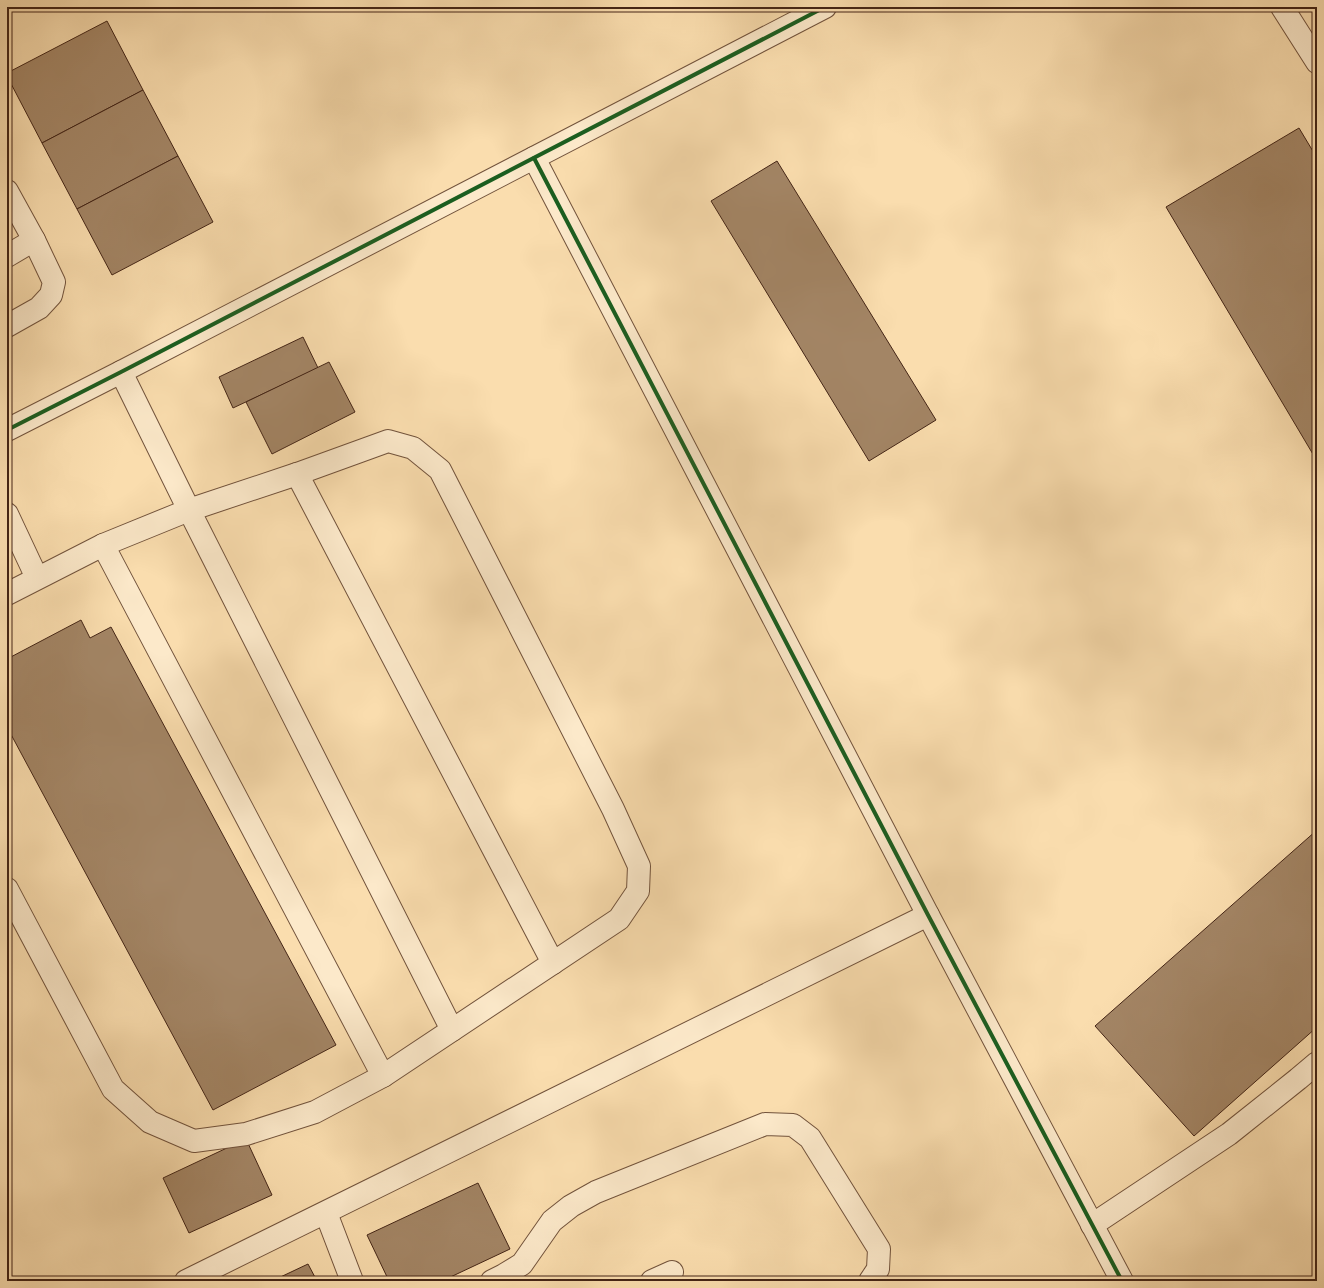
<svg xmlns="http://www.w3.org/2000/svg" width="1324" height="1288" font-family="'Sorts Mill Goudy',serif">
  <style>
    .building { fill: #a38565; stroke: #442516 }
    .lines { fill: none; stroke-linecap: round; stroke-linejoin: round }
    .minor-casing { stroke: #72533c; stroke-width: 24 }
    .minor { stroke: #fce9ca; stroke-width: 22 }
    .cycleway-casing { stroke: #fce9ca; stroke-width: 6 }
    .cycleway { stroke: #1b5e20; stroke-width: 4 }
  </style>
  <rect width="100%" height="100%" fill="#faddae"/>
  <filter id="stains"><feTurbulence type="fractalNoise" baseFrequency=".005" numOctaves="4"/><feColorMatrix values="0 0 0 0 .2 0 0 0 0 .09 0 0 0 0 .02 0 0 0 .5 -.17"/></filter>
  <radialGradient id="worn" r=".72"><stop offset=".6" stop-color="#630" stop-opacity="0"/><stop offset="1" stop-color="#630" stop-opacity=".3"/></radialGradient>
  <!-- building -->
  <g class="building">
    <path d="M107,21L143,90L42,143L7,76V73Z"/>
    <path d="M143,90L178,156L77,209L42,143Z"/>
    <path d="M1299,128L1317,158V461L1166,207Z"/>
    <path d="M178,156L213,222L112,275L77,209Z"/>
    <path d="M777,161L936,420L869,461L711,201Z"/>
    <path d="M303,337L318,368L233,408L219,377Z"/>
    <path d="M329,362L355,412L272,454L246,402Z"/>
    <path d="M81,620L90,638L111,627L336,1045L213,1110L7,727V659Z"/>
    <path d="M1317,830V1027L1194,1136L1095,1026Z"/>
    <path d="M246,1139L272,1195L189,1233L163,1178Z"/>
    <path d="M478,1183L510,1249L442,1281H389L367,1235Z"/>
    <path d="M308,1264L317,1281H272Z"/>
  </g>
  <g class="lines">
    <defs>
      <g id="minor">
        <path d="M1282,7L1317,62"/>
        <path d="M534,158L928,915L1122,1281"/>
        <path d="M7,191L34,240L54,282L51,295L39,308L7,326"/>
        <path d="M7,256L34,240"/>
        <path d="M121,372L189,510L452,1030"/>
        <path d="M7,430L121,372L825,7"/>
        <path d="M297,474L553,963"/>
        <path d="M7,514L37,578"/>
        <path d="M103,545L383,1076"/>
        <path d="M7,594L103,545L189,510L297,474L388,441L413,448L440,470L613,809L639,866L638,891L619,919L383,1076L315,1112L246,1134L194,1141L150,1122L113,1089L7,889"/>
        <path d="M326,1213L352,1281"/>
        <path d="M1092,1225L1229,1134L1298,1079L1317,1063"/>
        <path d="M186,1281L928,915"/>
        <path d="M492,1281L504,1275L522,1264L552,1221L571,1206L596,1192L765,1124L793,1125L810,1138L879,1249L878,1269L870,1281"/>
        <path d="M652,1281L672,1272"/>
      </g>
    </defs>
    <!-- minor casing -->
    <use href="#minor" class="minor-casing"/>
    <!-- minor -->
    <use href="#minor" class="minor"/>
    <defs>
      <g id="cycleway">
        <path d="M534,158L928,915L1122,1281"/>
        <path d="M7,430L121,372L825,7"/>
      </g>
    </defs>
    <!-- cycleway casing -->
    <use href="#cycleway" class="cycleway-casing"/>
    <!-- cycleway -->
    <use href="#cycleway" class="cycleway"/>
  </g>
  <!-- margin -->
  <rect width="1324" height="1288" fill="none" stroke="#faddae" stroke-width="24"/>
  <rect x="8" y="8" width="1308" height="1272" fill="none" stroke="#442516" stroke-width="2"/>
  <rect x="12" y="12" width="1300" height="1264" fill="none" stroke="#442516"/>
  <rect width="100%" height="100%" filter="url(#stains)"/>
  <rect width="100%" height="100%" fill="url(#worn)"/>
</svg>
